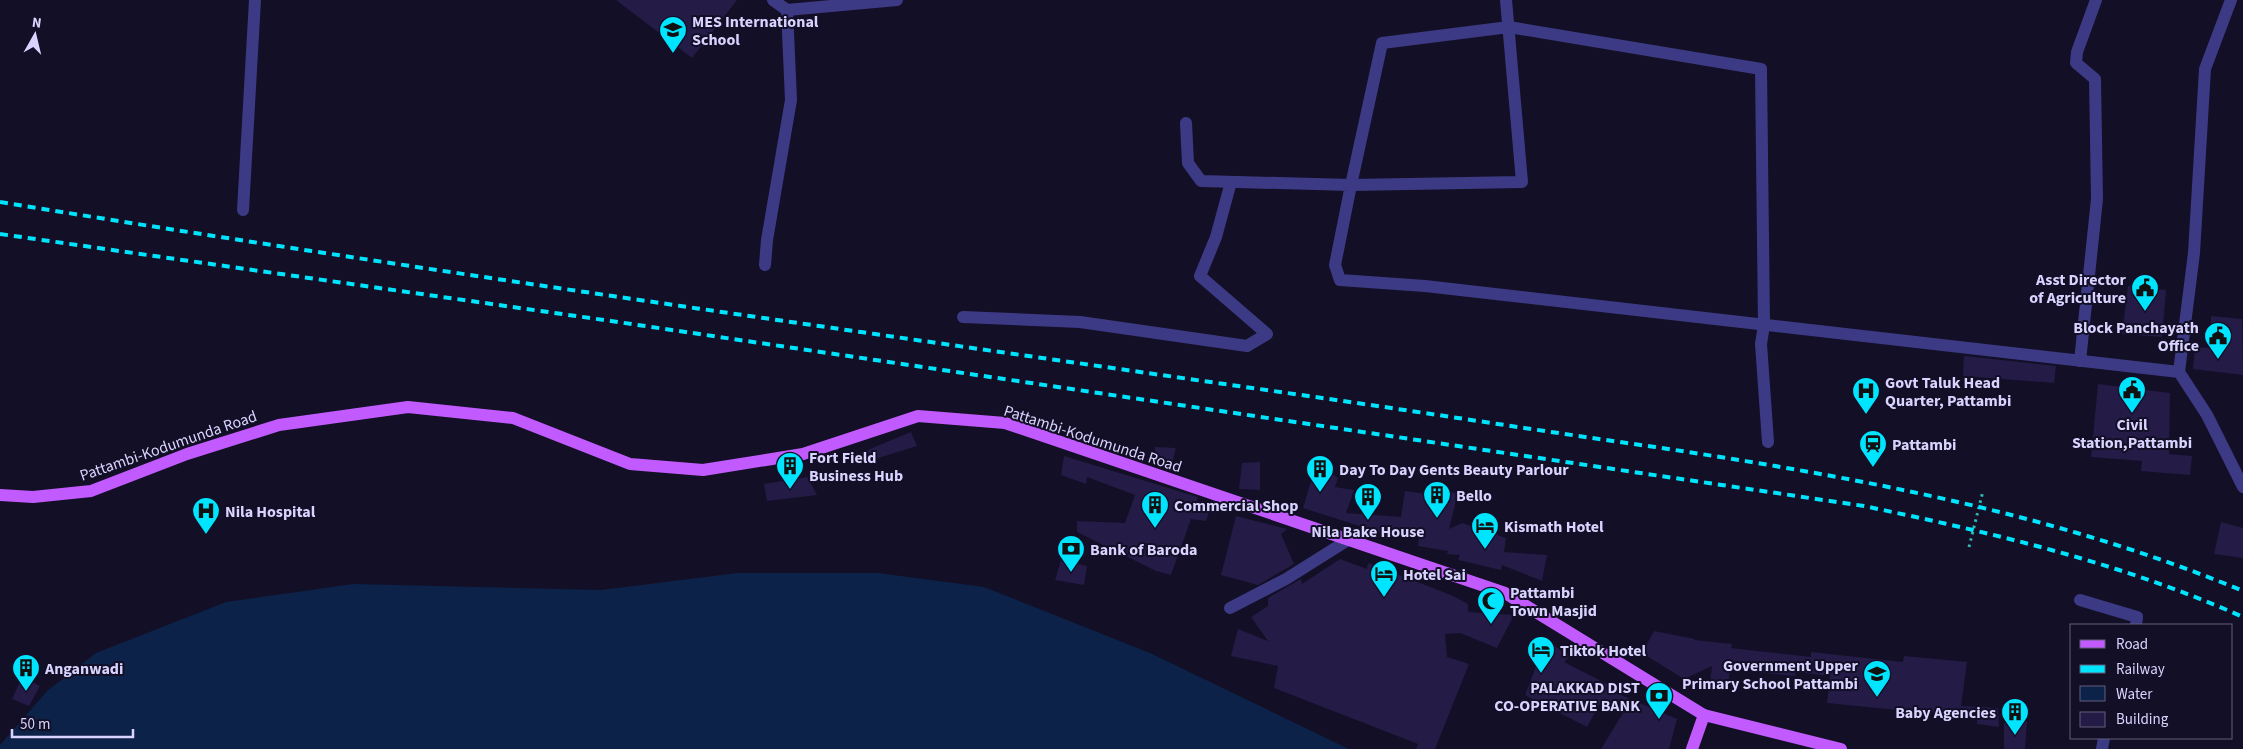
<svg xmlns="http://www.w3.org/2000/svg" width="2243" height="749" font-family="'Source Sans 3',sans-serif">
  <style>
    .water { fill: #0c2248 }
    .building { fill: #241b47 }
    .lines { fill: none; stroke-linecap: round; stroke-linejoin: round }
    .path { stroke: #2fb8b0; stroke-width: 3; stroke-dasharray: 2.5 4; stroke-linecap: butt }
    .minor { stroke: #3d3a85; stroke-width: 12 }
    .major { stroke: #c25bff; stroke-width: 12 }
    .rail { stroke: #00e5ff; stroke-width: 4; stroke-dasharray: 8 6; stroke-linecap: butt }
    .labels { text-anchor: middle; stroke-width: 4; stroke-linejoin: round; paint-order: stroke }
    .poi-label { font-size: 16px; font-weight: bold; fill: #d9d4ff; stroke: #130f26; text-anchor: start }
    .street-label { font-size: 16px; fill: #d9d4ff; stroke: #130f26 }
  </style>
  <rect width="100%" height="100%" fill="#130f26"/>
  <!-- water -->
  <path class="water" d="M737,573H878L984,587L1150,653L1349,749H0V745L47,691L96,653L226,602L353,584L601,590Z"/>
  <!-- building -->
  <g class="building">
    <path d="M616,0H737L692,58Z"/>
    <path d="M2128,286L2166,290L2162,337L2122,334Z"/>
    <path d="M2211,316L2242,319L2243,375L2193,369L2195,347L2211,348Z"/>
    <path d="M1964,356L2056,366L2054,383L1963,376Z"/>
    <path d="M2098,384L2170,393L2169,454L2192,456L2190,475L2141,471L2142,461L2091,457Z"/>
    <path d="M911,432L917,446L856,465L853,456Z"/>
    <path d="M1155,447L1176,448L1172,463L1155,461Z"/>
    <path d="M1064,456L1198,497L1196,503L1212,504L1206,521L1191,519L1171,575L1156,571L1077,532V521L1125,523L1135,495L1087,477L1086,484L1061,475Z"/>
    <path d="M1260,462V490L1239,489L1242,463Z"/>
    <path d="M1314,471H1327L1338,478L1335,487L1354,490L1346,513L1401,517L1405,491L1426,494L1427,490L1458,493L1449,529L1462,523L1506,538L1504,552L1547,555L1542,581L1502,565L1501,570L1458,560L1460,555L1447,554L1448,551L1418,546L1419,538L1384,532V534L1303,508Z"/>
    <path d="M807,477L817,495L767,501L764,484Z"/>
    <path d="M1236,516L1287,529L1281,534L1294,564L1258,585L1221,575Z"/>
    <path d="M2221,522L2243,528V558L2214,554Z"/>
    <path d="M1340,559L1367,569L1368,563L1451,595L1468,604V612L1514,615L1497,648L1460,633L1445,634L1447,657L1469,664L1435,749H1416L1418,744L1274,688L1278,666L1231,656L1238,629L1268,641L1251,617L1268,606V598L1301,579L1302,584Z"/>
    <path d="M1061,560L1087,566L1084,585L1055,580Z"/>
    <path d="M1654,631L1695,639L1694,640L1732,644L1731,648L1811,657V652L1903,662L1904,656L1967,662L1961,706L1998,708L1999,727L1977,724V719L1923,711V712L1897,710L1827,703L1830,676L1796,672L1795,676L1730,669L1728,684L1710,683L1712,666L1684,679L1642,653Z"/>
    <path d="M1546,641L1571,656L1564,662L1609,685L1607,689L1677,719L1669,749H1601L1623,713L1602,700L1587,727L1525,695Z"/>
    <path d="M22,677L40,686L29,706L12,699Z"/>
    <path d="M2027,721L2025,749H2004V723Z"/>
  </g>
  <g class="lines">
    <!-- path -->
    <path class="path" d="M1969,547L1983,491"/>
    <!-- minor -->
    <g class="minor">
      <path d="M773,0L787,10L897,0"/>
      <path d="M1506,0L1522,182L1351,185L1382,43L1509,27L1761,69L1764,325L1761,344L1768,442"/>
      <path d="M1186,123L1188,163L1201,181L1351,185L1335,265L1340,280L1425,286L2179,372L2207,415L2243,487"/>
      <path d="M243,210L255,0"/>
      <path d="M765,265L767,240L791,100L787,10"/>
      <path d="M963,317L1080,322L1247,346L1267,334L1200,276L1216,237L1231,182"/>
      <path d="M2080,361L2097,199L2095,79L2076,63L2077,52L2096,0"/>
      <path d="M2179,372L2194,253L2205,69L2231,0"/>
      <path d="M2080,600L2137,617L2136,625"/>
      <path d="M1230,608L1286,579L1348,540"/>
      <path d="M2102,749L2104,738"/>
    </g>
    <!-- major -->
    <g class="major">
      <path d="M0,495L33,497L91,491L187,454L279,425L408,407L513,418L630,464L703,470L803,454L918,416L1005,423L1505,593L1704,715L1841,749"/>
      <path d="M1692,749L1704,715"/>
    </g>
    <!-- rail -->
    <g class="rail">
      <path d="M0,202C437,273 876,334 1315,397C1428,413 1541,431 1655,447C1855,477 2055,513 2243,591"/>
      <path d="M0,234L611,321L1864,506C1993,533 2122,563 2243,617"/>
    </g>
  </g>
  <!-- icons -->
  <defs>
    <symbol id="school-pin" viewBox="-11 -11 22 30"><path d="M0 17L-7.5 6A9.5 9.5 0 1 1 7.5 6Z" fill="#00e5ff" stroke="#130f26"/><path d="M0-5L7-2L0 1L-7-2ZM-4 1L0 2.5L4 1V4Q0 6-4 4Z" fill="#111"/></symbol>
    <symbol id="civic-pin" viewBox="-11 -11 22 30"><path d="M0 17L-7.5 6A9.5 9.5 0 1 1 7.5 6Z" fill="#00e5ff" stroke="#130f26"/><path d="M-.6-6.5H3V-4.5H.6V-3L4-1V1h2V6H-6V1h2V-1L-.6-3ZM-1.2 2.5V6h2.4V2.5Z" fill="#111"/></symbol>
    <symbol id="hospital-pin" viewBox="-11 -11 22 30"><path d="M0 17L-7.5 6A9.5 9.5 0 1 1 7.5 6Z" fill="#00e5ff" stroke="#130f26"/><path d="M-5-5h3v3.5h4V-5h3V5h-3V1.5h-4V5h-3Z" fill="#111"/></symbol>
    <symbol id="station-pin" viewBox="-11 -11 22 30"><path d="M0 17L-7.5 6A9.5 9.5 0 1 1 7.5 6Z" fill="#00e5ff" stroke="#130f26"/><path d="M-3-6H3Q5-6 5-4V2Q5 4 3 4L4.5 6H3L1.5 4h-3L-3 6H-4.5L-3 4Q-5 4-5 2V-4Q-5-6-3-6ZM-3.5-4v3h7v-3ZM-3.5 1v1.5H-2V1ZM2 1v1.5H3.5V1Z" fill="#111"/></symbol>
    <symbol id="building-pin" viewBox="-11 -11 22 30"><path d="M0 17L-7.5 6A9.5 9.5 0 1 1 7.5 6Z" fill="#00e5ff" stroke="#130f26"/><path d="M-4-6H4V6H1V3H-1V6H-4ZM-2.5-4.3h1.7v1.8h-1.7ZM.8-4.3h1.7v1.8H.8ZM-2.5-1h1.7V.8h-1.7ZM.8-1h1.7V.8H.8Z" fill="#111"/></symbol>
    <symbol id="hotel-pin" viewBox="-11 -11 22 30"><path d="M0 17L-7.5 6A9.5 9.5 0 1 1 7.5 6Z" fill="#00e5ff" stroke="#130f26"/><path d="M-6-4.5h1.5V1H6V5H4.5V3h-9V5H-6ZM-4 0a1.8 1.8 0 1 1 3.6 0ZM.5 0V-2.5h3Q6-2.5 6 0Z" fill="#111"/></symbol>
    <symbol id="bank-pin" viewBox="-11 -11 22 30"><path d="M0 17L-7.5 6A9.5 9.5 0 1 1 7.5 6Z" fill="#00e5ff" stroke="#130f26"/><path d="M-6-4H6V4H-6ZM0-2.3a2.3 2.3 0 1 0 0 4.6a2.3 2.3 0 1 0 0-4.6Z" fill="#111"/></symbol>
    <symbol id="mosque-pin" viewBox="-11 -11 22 30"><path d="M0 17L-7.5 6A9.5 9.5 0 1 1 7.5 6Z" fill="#00e5ff" stroke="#130f26"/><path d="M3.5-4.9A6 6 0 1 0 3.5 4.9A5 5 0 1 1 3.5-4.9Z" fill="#111"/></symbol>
  </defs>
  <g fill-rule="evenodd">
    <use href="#school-pin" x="657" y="14" width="32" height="43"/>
    <use href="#civic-pin" x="2129" y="272" width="32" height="43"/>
    <use href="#civic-pin" x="2202" y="320" width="32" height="43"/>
    <use href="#civic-pin" x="2116" y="374" width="32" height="43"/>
    <use href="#hospital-pin" x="1850" y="375" width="32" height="43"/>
    <use href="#station-pin" x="1857" y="428" width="32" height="43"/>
    <use href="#building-pin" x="774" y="450" width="32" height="43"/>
    <use href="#building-pin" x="1304" y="453" width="32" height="43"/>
    <use href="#building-pin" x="1421" y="479" width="32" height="43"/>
    <use href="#building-pin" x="1352" y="481" width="32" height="43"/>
    <use href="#building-pin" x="1139" y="489" width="32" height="43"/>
    <use href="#hospital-pin" x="190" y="495" width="32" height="43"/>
    <use href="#hotel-pin" x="1469" y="510" width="32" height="43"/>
    <use href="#bank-pin" x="1055" y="533" width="32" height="43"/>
    <use href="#hotel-pin" x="1368" y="558" width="32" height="43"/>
    <use href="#mosque-pin" x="1475" y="585" width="32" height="43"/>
    <use href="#hotel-pin" x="1525" y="634" width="32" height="43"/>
    <use href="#building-pin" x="10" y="652" width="32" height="43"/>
    <use href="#school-pin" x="1861" y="658" width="32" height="43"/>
    <use href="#bank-pin" x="1643" y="680" width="32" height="43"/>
    <use href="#building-pin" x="1999" y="696" width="32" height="43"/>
  </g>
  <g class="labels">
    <!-- poi labels -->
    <g class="poi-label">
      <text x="692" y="27">MES International<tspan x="692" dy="18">School</tspan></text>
      <text x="2126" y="285" text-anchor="end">Asst Director<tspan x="2126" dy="18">of Agriculture</tspan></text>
      <text x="2199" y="333" text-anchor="end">Block Panchayath<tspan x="2199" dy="18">Office</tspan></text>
      <text x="1885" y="388">Govt Taluk Head<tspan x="1885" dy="18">Quarter, Pattambi</tspan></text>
      <text x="2132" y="430" text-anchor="middle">Civil<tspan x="2132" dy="18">Station,Pattambi</tspan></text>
      <text x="1892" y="450">Pattambi</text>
      <text x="809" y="463">Fort Field<tspan x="809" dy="18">Business Hub</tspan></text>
      <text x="1339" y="475">Day To Day Gents Beauty Parlour</text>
      <text x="1456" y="501">Bello</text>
      <text x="1174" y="511">Commercial Shop</text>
      <text x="225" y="517">Nila Hospital</text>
      <text x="1504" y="532">Kismath Hotel</text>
      <text x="1368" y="537" text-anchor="middle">Nila Bake House</text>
      <text x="1090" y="555">Bank of Baroda</text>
      <text x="1403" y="580">Hotel Sai</text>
      <text x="1510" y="598">Pattambi<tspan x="1510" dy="18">Town Masjid</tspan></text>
      <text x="1560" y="656">Tiktok Hotel</text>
      <text x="1858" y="671" text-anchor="end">Government Upper<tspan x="1858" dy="18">Primary School Pattambi</tspan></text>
      <text x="45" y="674">Anganwadi</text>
      <text x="1640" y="693" text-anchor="end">PALAKKAD DIST<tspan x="1640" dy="18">CO-OPERATIVE BANK</tspan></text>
      <text x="1996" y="718" text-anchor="end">Baby Agencies</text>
    </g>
    <!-- street labels -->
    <g class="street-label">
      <text transform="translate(1093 438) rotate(18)" y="6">Pattambi-Kodumunda Road</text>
      <text transform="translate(168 445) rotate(-19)" y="6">Pattambi-Kodumunda Road</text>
    </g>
  </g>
  <!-- legend -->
  <rect x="2070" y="624" width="162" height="115" fill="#130f26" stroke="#625e7d"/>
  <rect x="2080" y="640" width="25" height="8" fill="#c25bff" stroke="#625e7d"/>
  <text x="2116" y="649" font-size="15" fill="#d9d4ff">Road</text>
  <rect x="2080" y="665" width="25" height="8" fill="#00e5ff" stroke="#625e7d"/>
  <text x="2116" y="674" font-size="15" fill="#d9d4ff">Railway</text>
  <rect x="2080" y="686" width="25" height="15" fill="#0c2248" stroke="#625e7d"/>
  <text x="2116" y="699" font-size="15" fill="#d9d4ff">Water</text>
  <rect x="2080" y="712" width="25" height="15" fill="#241b47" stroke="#625e7d"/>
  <text x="2116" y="724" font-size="15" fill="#d9d4ff">Building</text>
  <!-- north arrow -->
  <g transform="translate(35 35) rotate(8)" stroke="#130f26" stroke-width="4" paint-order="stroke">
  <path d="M0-4L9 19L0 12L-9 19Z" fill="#d9d4ff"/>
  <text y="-8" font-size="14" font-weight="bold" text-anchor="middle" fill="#d9d4ff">N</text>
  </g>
  <!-- scale -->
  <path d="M12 729v8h121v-8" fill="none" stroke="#d9d4ff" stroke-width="2.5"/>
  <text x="20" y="729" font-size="15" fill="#d9d4ff" stroke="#130f26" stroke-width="4" paint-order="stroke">50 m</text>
</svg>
